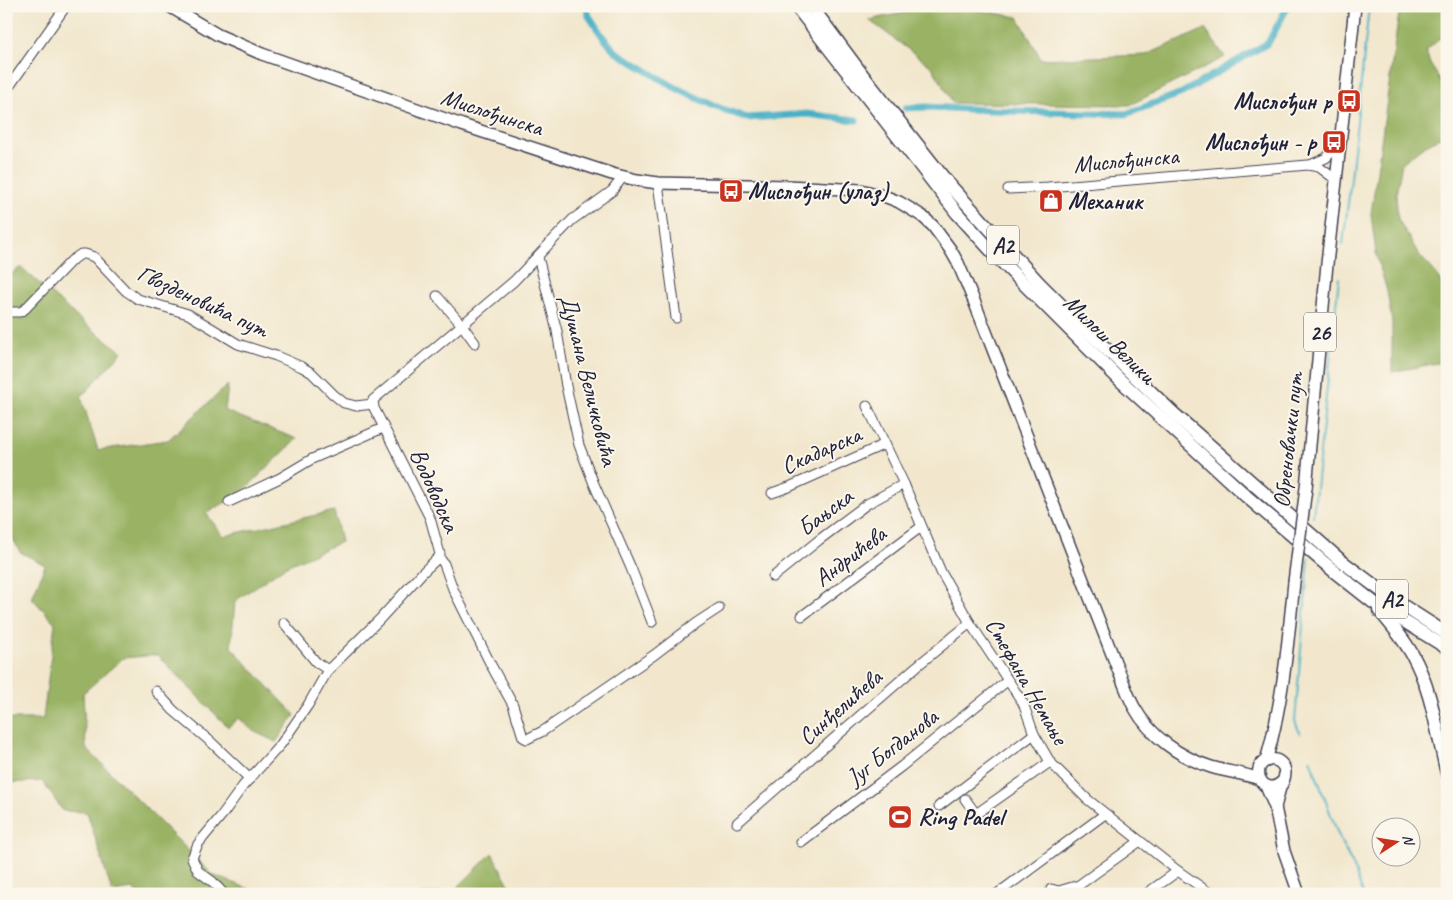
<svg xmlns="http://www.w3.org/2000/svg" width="1453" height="900" font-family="Caveat,sans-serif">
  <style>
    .forest { fill: #99b263; stroke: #5e6a4f }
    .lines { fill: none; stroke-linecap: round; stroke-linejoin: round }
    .stream { stroke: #47b0c6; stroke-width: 2 }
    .canal { stroke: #47b0c6; stroke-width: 7 }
    .minor-casing { stroke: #414051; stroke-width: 11 }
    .major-casing { stroke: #414051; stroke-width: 14 }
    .highway-casing { stroke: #414051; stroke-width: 15 }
    .minor { stroke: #fff; stroke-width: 9 }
    .major { stroke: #fff; stroke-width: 11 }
    .highway { stroke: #fff; stroke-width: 12 }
    .major-bridge-casing { stroke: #414051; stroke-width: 14; stroke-linecap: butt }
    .major-bridge { stroke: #fff; stroke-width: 11 }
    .labels { text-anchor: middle; stroke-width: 4; stroke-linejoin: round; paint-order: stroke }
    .shield { fill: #fbf7ec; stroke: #636270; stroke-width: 1 }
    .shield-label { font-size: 22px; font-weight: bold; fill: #22223b }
    .poi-label { font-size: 24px; font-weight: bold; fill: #22223b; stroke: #fbf7ec; text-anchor: start }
    .street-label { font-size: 24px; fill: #22223b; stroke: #fbf7ec }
  </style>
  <rect width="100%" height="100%" fill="#fbf7ec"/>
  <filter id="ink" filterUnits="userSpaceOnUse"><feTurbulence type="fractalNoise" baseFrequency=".02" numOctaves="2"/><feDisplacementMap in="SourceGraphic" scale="10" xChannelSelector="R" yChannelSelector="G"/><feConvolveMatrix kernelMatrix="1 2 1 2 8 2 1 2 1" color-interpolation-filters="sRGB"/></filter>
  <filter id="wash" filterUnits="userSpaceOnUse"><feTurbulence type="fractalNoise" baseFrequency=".0096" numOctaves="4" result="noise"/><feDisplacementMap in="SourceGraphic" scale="20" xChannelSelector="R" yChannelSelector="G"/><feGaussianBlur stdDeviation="1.12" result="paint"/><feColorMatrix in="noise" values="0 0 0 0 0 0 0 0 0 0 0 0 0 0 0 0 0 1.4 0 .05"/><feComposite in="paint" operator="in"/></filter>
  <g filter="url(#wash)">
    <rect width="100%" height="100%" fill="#f2e7cd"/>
    <!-- forest -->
    <g class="forest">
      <path d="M937,6H953L1018,17L1041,59L1146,55L1205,29L1225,57L1130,105L953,103L932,67L869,20Z"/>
      <path d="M1400,6H1447V32L1426,51L1430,64L1447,90V134L1422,147L1402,163L1396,195L1398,219L1419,255L1436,273L1447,294V361L1392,372V322L1387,291L1376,254L1371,214Z"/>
      <path d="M21,267L85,324L122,352L81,397L98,450L168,440L228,385L225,411L297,439L239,495L206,513L223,536L334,511L341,542L284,567L235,601L231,647L295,715L276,742L253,731L239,718L228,727L157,655L123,658L83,693L86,748L213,875L262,894H137L133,889L112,892L87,812L63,811L42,781L6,783L8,719H43L55,623L32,598L45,565L20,552L11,535L6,533V278Z"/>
      <path d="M492,853L514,894H423L455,890Z"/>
    </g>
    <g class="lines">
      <!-- stream -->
      <g class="stream">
        <path d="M1343,244L1351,179L1369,6"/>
        <path d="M1313,516L1339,278"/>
        <path d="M1300,734L1295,721L1304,613L1309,558"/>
        <path d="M1310,759L1341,842L1353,865L1363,894"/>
      </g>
      <!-- canal -->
      <g class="canal">
        <path d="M586,6L589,16L603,37L616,52L674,87L714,106L747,118L807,114L856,120"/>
        <path d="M906,108L926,107L1012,111L1126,114L1182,93L1268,43L1288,6"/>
      </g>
    </g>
  </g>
  <g filter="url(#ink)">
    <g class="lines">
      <defs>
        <g id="minor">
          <path d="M6,91L66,6"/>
          <path d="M1310,165L1326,158L1340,143"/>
          <path d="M658,183L676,318"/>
          <path d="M1008,189L1048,187L1308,165L1319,167L1331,176H1336"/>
          <path d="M538,257L557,331L566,386L579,445L594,484L631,568L652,622"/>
          <path d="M437,296L462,325L475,343"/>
          <path d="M6,312H20L25,309L71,261L81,254H85L94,257L126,291L138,299L188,314L238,344L276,356L302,367L312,373L333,394L344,403L356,406L373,404"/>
          <path d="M867,406L904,484L941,572L970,623L1023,703L1034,734L1050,762L1087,799L1178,871L1211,894"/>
          <path d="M772,493L789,487L885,444"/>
          <path d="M229,502L280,478L312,459L383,428"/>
          <path d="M439,557L444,564L453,589L491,665L513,705L523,737L527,739L543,731L654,655L696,623L719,608"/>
          <path d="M773,577L819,540L867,504L904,484"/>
          <path d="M802,616L921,527"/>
          <path d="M284,623L316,662L328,670"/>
          <path d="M156,691L173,710L211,742L250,779"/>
          <path d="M965,799L976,814L1050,762"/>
          <path d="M939,806L1034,734"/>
          <path d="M737,823L917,666L970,623"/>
          <path d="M801,842L902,766L1007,681"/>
          <path d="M1051,889L1059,891L1079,885L1140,841"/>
          <path d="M224,894L213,882L198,871L192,858L198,844L222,815L243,786L281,744L308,705L328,670L380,619L423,572L439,557L440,554L430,518L374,408L373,400L514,281L572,220L612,191L623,177"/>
          <path d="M997,894L1105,814"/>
          <path d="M1146,894L1178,871"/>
        </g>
        <g id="major">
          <path d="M169,6L218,35L262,54L462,125L612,174L637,180L658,183L788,186L861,190L884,196L899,202L922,216L933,226L950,249L958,263L974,301L1119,672C1124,683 1128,696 1134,707C1150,736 1179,757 1211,767C1227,772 1244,773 1259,779"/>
          <path d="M1306,488L1327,264L1355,6"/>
          <path d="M1266,761C1283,703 1288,642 1294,582"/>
          <path d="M1266,786L1275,807L1284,851L1299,894"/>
          <path d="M1275,807C1277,801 1278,794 1280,788C1282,783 1285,779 1285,773C1285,765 1278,758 1269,760C1248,764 1262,800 1282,782"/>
        </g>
        <g id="highway">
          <path d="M796,6L957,213L997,257L1120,380L1246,496L1335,572L1373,602L1447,648"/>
          <path d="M811,6L864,77L946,181L1039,283L1077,321L1174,414L1340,560L1391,598L1447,634"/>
          <path d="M1379,610C1391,624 1403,638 1412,654C1432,690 1437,733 1447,773"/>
        </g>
      </defs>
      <!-- minor casing -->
      <use href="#minor" class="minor-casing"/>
      <!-- major casing -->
      <use href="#major" class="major-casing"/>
      <!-- highway casing -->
      <use href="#highway" class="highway-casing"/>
      <!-- minor -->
      <use href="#minor" class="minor"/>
      <!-- major -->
      <use href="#major" class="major"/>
      <!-- highway -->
      <use href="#highway" class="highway"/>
      <defs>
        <path id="major-bridge" d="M1294,582L1306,488"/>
      </defs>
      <!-- major-bridge casing -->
      <use href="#major-bridge" class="major-bridge-casing"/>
      <!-- major-bridge -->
      <use href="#major-bridge" class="major-bridge"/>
    </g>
  </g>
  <!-- icons -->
  <defs>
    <symbol id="bus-square" viewBox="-11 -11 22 22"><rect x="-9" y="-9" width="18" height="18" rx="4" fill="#c8321e" stroke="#fbf7ec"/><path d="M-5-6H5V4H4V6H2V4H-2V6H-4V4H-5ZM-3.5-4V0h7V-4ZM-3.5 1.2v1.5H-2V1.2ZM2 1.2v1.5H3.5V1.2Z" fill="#fff"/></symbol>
    <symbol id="shop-square" viewBox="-11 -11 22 22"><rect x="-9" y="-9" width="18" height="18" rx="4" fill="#c8321e" stroke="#fbf7ec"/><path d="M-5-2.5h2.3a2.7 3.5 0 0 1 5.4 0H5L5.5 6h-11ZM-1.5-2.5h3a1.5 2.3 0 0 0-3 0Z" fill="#fff"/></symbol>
    <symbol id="stadium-square" viewBox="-11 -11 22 22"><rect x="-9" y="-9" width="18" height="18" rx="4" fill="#c8321e" stroke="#fbf7ec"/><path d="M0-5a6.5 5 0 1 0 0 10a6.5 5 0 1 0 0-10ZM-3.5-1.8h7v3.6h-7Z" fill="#fff"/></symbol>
  </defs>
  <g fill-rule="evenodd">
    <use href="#bus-square" x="1335" y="87" width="28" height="28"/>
    <use href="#bus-square" x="1320" y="128" width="28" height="28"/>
    <use href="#bus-square" x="717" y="177" width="28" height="28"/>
    <use href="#shop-square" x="1037" y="187" width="28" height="28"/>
    <use href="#stadium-square" x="886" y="803" width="28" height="28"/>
  </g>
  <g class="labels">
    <!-- shield labels -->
    <g class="shield">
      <rect x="987" y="225.5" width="32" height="39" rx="4"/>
      <rect x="1304" y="312.5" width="32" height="39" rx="4"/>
      <rect x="1376" y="579.5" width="32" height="39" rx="4"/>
    </g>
    <g class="shield-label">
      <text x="1003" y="253">A2</text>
      <text x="1320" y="340">26</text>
      <text x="1392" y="607">A2</text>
    </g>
    <!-- poi labels -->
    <g class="poi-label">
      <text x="1332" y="109" text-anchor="end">Мислођин р</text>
      <text x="1316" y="150" text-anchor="end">Мислођин - р</text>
      <text x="748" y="199">Мислођин (улаз)</text>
      <text x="1068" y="209">Механик</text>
      <text x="918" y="825">Ring Padel</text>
    </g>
    <!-- street labels -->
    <g class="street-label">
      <text transform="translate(492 112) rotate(18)" y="8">Мислођинска</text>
      <text transform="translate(1126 160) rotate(-5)" y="8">Мислођинска</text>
      <text transform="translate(203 301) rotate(25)" y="8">Гвозденовића пут</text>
      <text transform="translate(1110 339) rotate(44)" y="8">Милош Велики</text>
      <text transform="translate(589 380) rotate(76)" y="8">Душана Величковића</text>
      <text transform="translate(1288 440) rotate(-84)" y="8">Обреновачки пут</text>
      <text transform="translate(821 450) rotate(-24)" y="8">Скадарска</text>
      <text transform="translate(435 490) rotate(66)" y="8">Водоводска</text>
      <text transform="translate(825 512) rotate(-37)" y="8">Бањска</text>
      <text transform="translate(850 556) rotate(-37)" y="8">Андрићева</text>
      <text transform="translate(1027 681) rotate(60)" y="8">Стефана Немање</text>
      <text transform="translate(840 707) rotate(-41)" y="8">Синђелићева</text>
      <text transform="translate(892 747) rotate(-38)" y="8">Југ Богданова</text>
    </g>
  </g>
  <!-- margin -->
  <rect width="1453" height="900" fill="none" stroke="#fbf7ec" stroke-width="25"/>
  <!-- north arrow -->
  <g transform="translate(1396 842) rotate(78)"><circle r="24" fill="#fbf7ec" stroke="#a4a2a5"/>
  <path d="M0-4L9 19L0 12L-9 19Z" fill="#c8321e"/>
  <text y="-8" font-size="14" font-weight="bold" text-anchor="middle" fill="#22223b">N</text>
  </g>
</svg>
